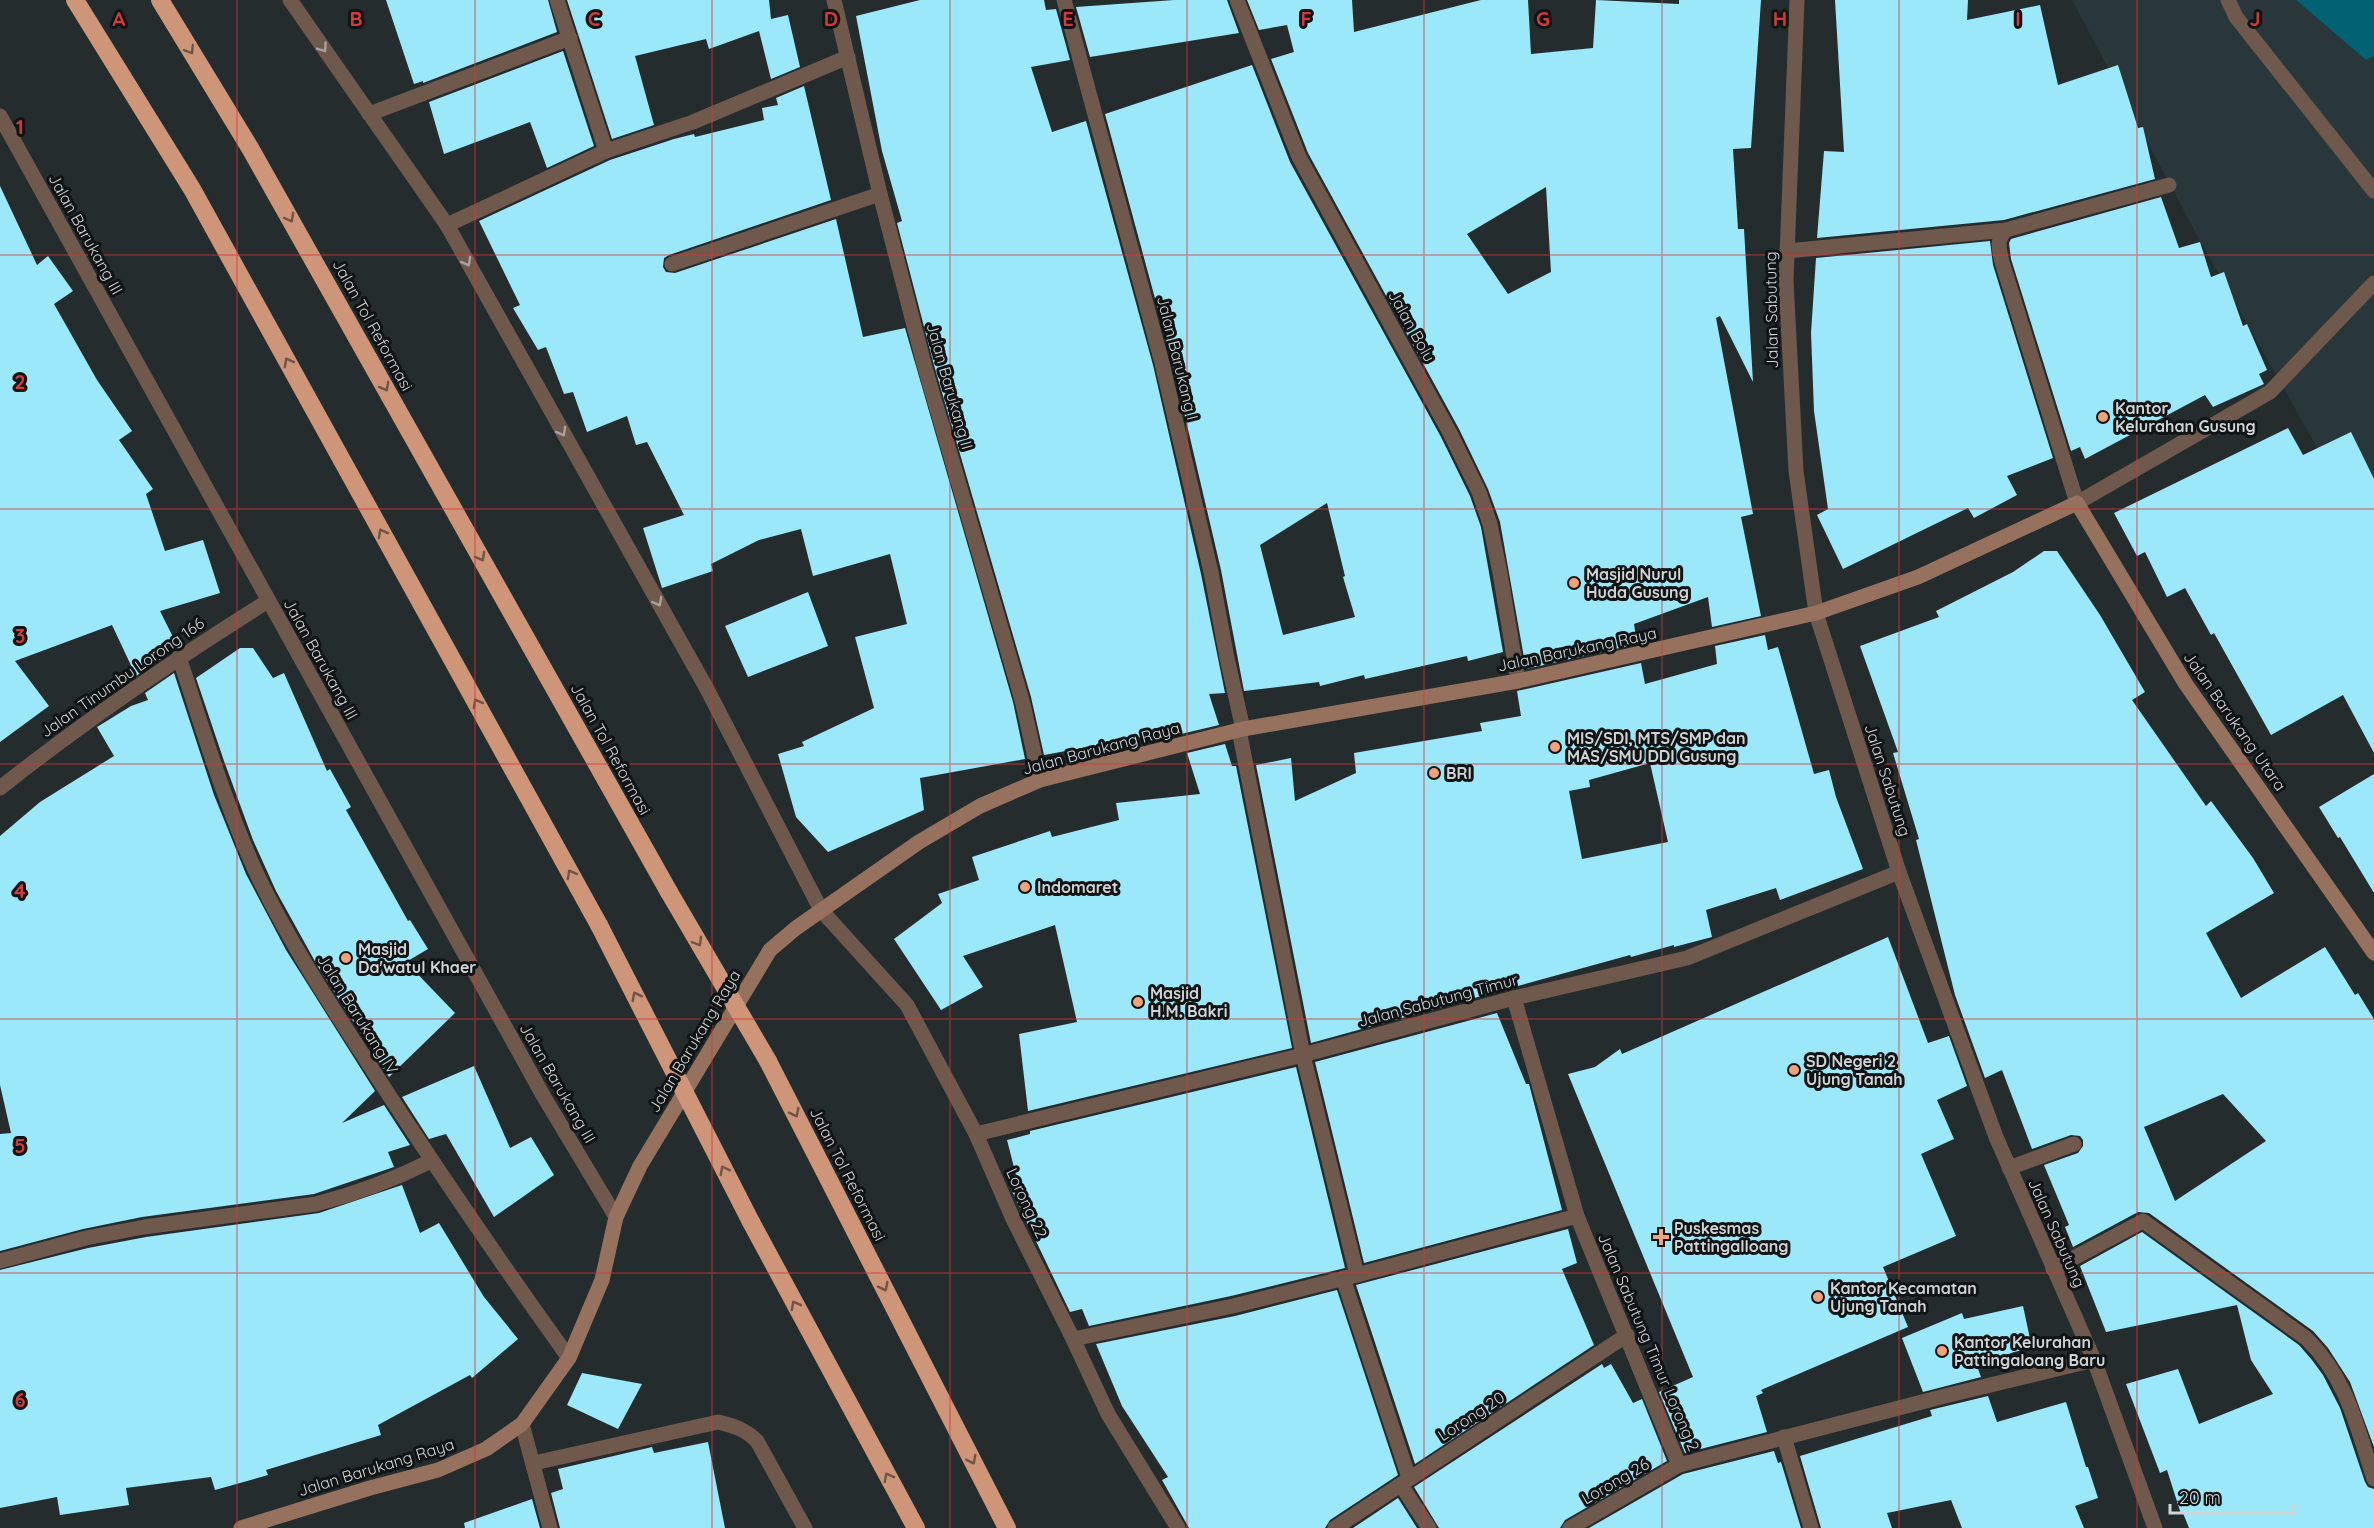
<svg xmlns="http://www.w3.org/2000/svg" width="2374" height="1528" font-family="Quicksand,sans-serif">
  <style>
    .built { fill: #29373b }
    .water { fill: #006272 }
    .building { fill: #9ae8fa; fill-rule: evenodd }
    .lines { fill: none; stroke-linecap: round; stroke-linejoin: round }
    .lane { stroke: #6f584c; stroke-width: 15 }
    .street { stroke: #6f584c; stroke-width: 15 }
    .secondary { stroke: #96715e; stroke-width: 15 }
    .highway { stroke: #ce9578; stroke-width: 18 }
    .highway-bridge { stroke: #ce9578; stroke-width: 18 }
    .oneway { stroke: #a9a29f }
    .oneway2 { stroke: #705446 }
    .grid { fill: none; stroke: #d53939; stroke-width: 1.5; stroke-opacity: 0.55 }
    .poi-dot { fill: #f0a27a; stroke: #111415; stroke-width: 2 }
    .labels { text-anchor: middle; stroke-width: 6; stroke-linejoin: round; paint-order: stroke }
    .street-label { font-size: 16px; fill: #d0d4d6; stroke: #111415 }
    .poi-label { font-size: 16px; font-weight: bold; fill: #d0d4d6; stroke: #111415; text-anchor: start }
    .grid-label { font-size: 20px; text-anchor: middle; font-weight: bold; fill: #d53939; stroke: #111415; stroke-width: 6; stroke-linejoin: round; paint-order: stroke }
  </style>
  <rect width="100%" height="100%" fill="#252c2e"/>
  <!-- built -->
  <path class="built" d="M2072,0H2296L2366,60L2374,56V548L2197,235Z"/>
  <!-- water -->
  <path class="water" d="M2296,0H2374V56L2366,60Z"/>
  <!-- building -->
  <g class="building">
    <path d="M386,0H548L557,32L423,83V81L414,84Z"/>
    <path d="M567,0H769L771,19L788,15L800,67L771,79L759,31L709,49L706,39L635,56L654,125L612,139Z"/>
    <path d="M920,0H1044L1046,10L1056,9L1070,60L1031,67L1052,132L1086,121L1153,365L1201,574L1225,693L1209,694L1219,725L1181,734L1180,730L1044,755L1031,697L934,365L897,223L902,221L882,151L856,16Z"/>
    <path d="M1174,0H1227L1239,33L1090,57L1076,7Z"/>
    <path d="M1247,0H1352L1354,32L1481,0H1528L1531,54L1593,48L1596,0L1679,4V0H1761L1751,148L1733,149L1738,229H1744L1753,382L1720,316L1716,318L1753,514L1741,517L1761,616L1712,627L1708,597L1634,624L1637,644L1526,669L1500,522L1488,489L1459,429L1308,153L1271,59L1294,52L1287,25L1259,30ZM1546,187L1551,272L1508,294L1467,234Z"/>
    <path d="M1835,0H1968L1967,20L2040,5L2058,85L2118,65L2138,128L2143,127L2155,179L2004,220L1817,238L1824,151L1844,152Z"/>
    <path d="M563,51L594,146L547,168L530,122L444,154L429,102Z"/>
    <path d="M1252,65L1290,162L1441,437L1470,496L1481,527L1503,652L1468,661L1467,656L1365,679L1364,675L1320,686L1319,682L1244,691L1221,570L1172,361L1105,114ZM1327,503L1345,576L1343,577L1355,617L1283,635L1260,545Z"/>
    <path d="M804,86L831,200L669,255L664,258L663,267L666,272L675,273L836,219L863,337L905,328L1013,702L1025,759L920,778L924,810L828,852L796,817L778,754L804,746L802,742L874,708L855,637L907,624L890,554L813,576L801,529L759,540L711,564L713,571L662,588L643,528L684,515L647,442L636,445L627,416L587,432L573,392L564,394L546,347L538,350L513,308L520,305L479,221L610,160L674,139L694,134L695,137L764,120L762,108L778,105L776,98Z"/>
    <path d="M0,186L37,265L48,256L73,291L54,304L97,380L132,431L119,440L153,489L146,494L165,551L203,540L220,593L160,611L178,647L136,676L112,625L15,661L49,706L0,742Z"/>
    <path d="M2161,197L2179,248L2200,242L2211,277L2224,272L2243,326L2247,324L2267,370L2259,374L2264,384L2213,407L2205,395L2085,459L2080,447L2071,451L2011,259L2009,243L2011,239Z"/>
    <path d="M1990,241L1993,265L2053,458L2007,476L2017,495L1974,518L1968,508L1843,569L1817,515L1828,509L1814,411L1811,333L1816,258Z"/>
    <path d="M2288,428L2303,455L2351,432L2374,479V753L2343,695L2271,735L2214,633L2211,635L2185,588L2167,597L2145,552L2137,556L2114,513Z"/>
    <path d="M2044,551H2057L2100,615L2145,692L2132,700L2206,806L2211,801L2253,858L2274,893L2206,933L2241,998L2325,947L2355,995L2358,993L2374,1019V1447L2350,1382L2328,1348L2313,1331L2149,1213L2138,1212L2073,1247L2065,1227L2069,1225L2044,1165L2078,1153L2083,1146V1140L2080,1136L2071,1135L2032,1149L2002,1070L1985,1078L1955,995L1916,840L1919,839L1893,753L1898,752L1860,646L1939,617L1936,611L2013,572ZM2223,1094L2266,1141L2175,1201L2144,1127Z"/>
    <path d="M808,592L828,646L748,677L725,626Z"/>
    <path d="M1765,635L1768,650L1778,647L1814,774L1829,770L1836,797L1863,869L1780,900L1776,888L1706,910L1712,937L1674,947V945L1631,957L1630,955L1311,1043L1256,765L1291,758L1295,801L1356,773L1354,753L1482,731L1480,723L1521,716L1517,691L1641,663L1645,684L1717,664L1715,646ZM1650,763L1668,842L1582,859L1569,791L1590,787L1589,780Z"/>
    <path d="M240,648H253L273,678L284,673L327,771L330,769L351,807L346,810L408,921L410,920L428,949L406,962L455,1013L389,1077L317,965L276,891L253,840L224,761L196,678Z"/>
    <path d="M174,673L214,795L246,874L286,950L375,1091L342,1123L384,1105L410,1145L388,1152L394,1167L314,1194L142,1217L83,1229L0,1251V1134L11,1133L0,1085V836L40,802L114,756L97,727L131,706L148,700L145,693Z"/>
    <path d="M1225,744L1232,766H1236L1292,1048L1028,1111L1019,1034L1077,1022L1055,925L963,956L983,987L941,1010L894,939L942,903L938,894L979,880L972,857L1050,831L1052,837L1119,820L1116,803L1200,794L1187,753Z"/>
    <path d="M2374,774V893L2340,837L2338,838L2319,807Z"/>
    <path d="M1888,937L1928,1043L1949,1036L1967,1086L1937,1100L1954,1139L1921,1154L1956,1236L1883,1267L1908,1327L1761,1390L1763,1393L1756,1396L1767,1432L1685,1453L1659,1392L1693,1377L1568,1074L1595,1067L1620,1049L1622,1054Z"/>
    <path d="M1497,1013L1526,1084H1529L1562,1210L1364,1263L1315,1062Z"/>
    <path d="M474,1066L510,1148L531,1137L554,1175L494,1217L446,1134L429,1139L402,1097Z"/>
    <path d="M1296,1067L1345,1268L1231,1296L1089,1326L1082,1309L1070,1312L1011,1189L1019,1187L1007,1140L1030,1134V1131Z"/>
    <path d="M402,1185L420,1233L439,1223L484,1297L518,1339L472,1378L470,1375L378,1425L381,1435L266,1470L268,1475L215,1490L211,1477L126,1488L129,1505L60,1515L57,1497L0,1508V1270L88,1248L146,1237L319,1213Z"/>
    <path d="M1568,1229L1577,1263L1562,1269L1594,1345L1415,1464L1356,1285Z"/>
    <path d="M2142,1232L2299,1345L2312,1360L2323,1375L2340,1408L2365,1482L2368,1487L2374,1489V1528H2189L2183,1513L2181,1514L2167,1470L2160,1473L2126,1384L2178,1369L2199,1424L2273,1394L2251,1360L2237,1305L2106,1332L2080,1266Z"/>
    <path d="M1337,1290L1398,1475L1330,1520L1325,1528H1189L1162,1480L1168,1477L1122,1406L1096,1344L1235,1316Z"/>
    <path d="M2023,1306L2032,1348L2014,1352L1977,1366L1981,1377L1923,1392L1902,1338L1962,1313L1964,1319Z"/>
    <path d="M1602,1364L1604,1368L1611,1364L1633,1403L1642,1399L1667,1461L1565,1520L1560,1528H1439L1414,1487Z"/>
    <path d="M582,1373L642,1384L618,1429L567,1405Z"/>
    <path d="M1988,1396L1997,1422L2066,1402L2086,1467H2088L2098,1498L2075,1506L2084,1528H1962L1951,1500L1887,1513L1892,1528H1821L1800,1456L1932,1416L1930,1410Z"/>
    <path d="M708,1442L725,1528H560L551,1493L563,1489L558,1469L652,1447L654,1453Z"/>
    <path d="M1774,1451L1778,1463L1781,1462L1801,1528H1589L1683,1474Z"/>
    <path d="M1398,1498L1417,1528H1353Z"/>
    <path d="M532,1499L540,1528H465L464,1523Z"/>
  </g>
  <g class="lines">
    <!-- lane -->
    <g class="lane">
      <path d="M2228,0L2236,17L2374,191"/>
      <path d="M1787,251L2006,230"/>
      <path d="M2077,503L2270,392L2374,283"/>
    </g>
    <!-- street -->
    <g class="street">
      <path d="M290,0L447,225L707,689L821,910L907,1005L976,1134L1013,1219L1073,1339L1108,1414L1178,1528"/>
      <path d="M557,0L606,151"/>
      <path d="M834,0L880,194L925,368L1022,700L1040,780"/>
      <path d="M1064,0L1162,363L1211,572L1227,658L1243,729"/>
      <path d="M1237,0L1299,157L1450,433L1479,492L1490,524L1500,573L1518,681"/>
      <path d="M1797,0L1786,281L1796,471L1816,613L1899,872L1996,1137L2094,1360L2155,1528"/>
      <path d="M369,114L570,38"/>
      <path d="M0,116L544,1097L616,1217"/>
      <path d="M447,225L606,151L693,122L848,57"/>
      <path d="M672,264L880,194"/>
      <path d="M2077,503L2002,262C1999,249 1996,239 2006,230L2169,185"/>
      <path d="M179,657C203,729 224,801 255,870C287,939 329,1002 370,1066C434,1165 500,1262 569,1358"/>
      <path d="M1239,730L1303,1055L1357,1275L1577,1216"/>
      <path d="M0,788C86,720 175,659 268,601"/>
      <path d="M1514,998L1577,1216L1679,1465L1949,1395L2094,1360"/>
      <path d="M976,1134L1303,1055L1514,998L1687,958L1899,872"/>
      <path d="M2009,1168L2074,1144"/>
      <path d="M0,1261L86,1238L144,1227L316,1204C355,1194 395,1179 431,1161"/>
      <path d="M2053,1269L2143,1221L2306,1338C2347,1378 2357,1427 2374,1479"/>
      <path d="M1343,1278L1409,1478"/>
      <path d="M1073,1339L1233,1306L1357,1275"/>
      <path d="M522,1424L550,1528"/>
      <path d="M1784,1437L1811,1528"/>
      <path d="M534,1463L718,1422C734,1426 745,1429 757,1441L805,1528"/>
      <path d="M1401,1485L1429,1528"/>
      <path d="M1335,1528L1627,1335"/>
      <path d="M1570,1528L1679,1465"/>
    </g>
    <!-- secondary -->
    <path class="secondary" d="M241,1528L370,1488L438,1470L486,1449L522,1424L569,1358L602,1280L616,1217L640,1166L770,950L796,928L919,842L980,806L1040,780L1243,729L1518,681L1816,613L1918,577L2077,503L2185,683L2374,953"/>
    <!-- highway -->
    <g class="highway">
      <path d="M75,0L192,189L599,925"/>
      <path d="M160,0L250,148L669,892"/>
      <path d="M768,1061L1007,1528"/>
      <path d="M751,1222L916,1528"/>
    </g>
    <!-- highway-bridge -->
    <g class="highway-bridge">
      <path d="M669,892L768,1061"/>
      <path d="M599,925L751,1222"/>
    </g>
  </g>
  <!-- one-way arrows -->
  <defs><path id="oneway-chevron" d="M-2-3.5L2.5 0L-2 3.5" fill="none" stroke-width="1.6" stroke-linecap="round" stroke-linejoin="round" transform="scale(1.5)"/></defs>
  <g class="oneway">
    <use href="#oneway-chevron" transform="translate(323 48) rotate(55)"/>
    <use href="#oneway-chevron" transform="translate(467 262) rotate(61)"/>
    <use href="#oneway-chevron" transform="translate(562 432) rotate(61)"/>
    <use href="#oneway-chevron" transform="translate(658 602) rotate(61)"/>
  </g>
  <g class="oneway2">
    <use href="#oneway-chevron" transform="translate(190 50) rotate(58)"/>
    <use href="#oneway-chevron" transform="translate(290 218) rotate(61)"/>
    <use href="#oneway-chevron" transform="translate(288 362) rotate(-119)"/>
    <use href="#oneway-chevron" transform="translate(385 387) rotate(61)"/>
    <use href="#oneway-chevron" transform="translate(382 533) rotate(-119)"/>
    <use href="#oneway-chevron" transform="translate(481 557) rotate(61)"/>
    <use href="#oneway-chevron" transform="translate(477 703) rotate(-119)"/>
    <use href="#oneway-chevron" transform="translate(571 874) rotate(-119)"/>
    <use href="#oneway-chevron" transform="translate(698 942) rotate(60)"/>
    <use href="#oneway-chevron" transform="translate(636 996) rotate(-117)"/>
    <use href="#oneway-chevron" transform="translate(795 1113) rotate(63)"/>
    <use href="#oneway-chevron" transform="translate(724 1170) rotate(-117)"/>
    <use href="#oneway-chevron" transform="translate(884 1287) rotate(63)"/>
    <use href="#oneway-chevron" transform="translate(795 1305) rotate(-118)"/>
    <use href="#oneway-chevron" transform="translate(972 1460) rotate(63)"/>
    <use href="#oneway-chevron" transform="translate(888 1477) rotate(-118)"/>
  </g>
  <!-- grid -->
  <path class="grid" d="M237,0V1528M475,0V1528M712,0V1528M950,0V1528M1187,0V1528M1424,0V1528M1662,0V1528M1899,0V1528M2137,0V1528M0,255H2374M0,509H2374M0,764H2374M0,1019H2374M0,1273H2374"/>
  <!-- markers -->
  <g class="poi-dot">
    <circle cx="2103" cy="417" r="6"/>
    <circle cx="1574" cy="583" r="6"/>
    <circle cx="1555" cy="747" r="6"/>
    <circle cx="1434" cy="773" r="6"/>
    <circle cx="1025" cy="887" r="6"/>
    <circle cx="346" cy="958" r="6"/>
    <circle cx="1138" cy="1002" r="6"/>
    <circle cx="1794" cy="1070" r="6"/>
    <path d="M1658 1228h6v6h6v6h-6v6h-6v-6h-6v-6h6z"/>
    <circle cx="1818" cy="1297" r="6"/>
    <circle cx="1942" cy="1351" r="6"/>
  </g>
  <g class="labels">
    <!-- street labels -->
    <g class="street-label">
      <text transform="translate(86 234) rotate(61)" y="6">Jalan Barukang III</text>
      <text transform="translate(1771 310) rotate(-91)" y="6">Jalan Sabutung</text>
      <text transform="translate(373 325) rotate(61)" y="6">Jalan Tol Reformasi</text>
      <text transform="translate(1412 326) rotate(61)" y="6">Jalan Bolu</text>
      <text transform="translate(1178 358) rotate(76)" y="6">Jalan Barukang I</text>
      <text transform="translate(950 386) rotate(74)" y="6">Jalan Barukang II</text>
      <text transform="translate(1577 649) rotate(-12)" y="6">Jalan Barukang Raya</text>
      <text transform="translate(321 659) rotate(61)" y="6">Jalan Barukang III</text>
      <text transform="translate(122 677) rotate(-35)" y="6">Jalan Tinumbu Lorong 166</text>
      <text transform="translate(2235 721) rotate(55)" y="6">Jalan Barukang Utara</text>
      <text transform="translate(1101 748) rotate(-15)" y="6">Jalan Barukang Raya</text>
      <text transform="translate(611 749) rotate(61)" y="6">Jalan Tol Reformasi</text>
      <text transform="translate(1888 780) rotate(72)" y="6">Jalan Sabutung</text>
      <text transform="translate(1438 1000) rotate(-15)" y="6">Jalan Sabutung Timur</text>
      <text transform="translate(358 1014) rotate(58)" y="6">Jalan Barukang IV</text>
      <text transform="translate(694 1041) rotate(-59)" y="6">Jalan Barukang Raya</text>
      <text transform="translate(558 1083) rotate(60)" y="6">Jalan Barukang III</text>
      <text transform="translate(848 1174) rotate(63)" y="6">Jalan Tol Reformasi</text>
      <text transform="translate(1027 1203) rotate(65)" y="6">Lorong 22</text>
      <text transform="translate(2057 1233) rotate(66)" y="6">Jalan Sabutung</text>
      <text transform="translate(1649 1342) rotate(67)" y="6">Jalan Sabutung Timur Lorong 2</text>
      <text transform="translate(1471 1416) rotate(-33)" y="6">Lorong 20</text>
      <text transform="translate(376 1467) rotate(-17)" y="6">Jalan Barukang Raya</text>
      <text transform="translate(1615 1481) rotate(-30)" y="6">Lorong 26</text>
    </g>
    <!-- poi labels -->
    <g class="poi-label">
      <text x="2115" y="414">Kantor<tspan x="2115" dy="18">Kelurahan Gusung</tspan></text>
      <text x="1586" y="580">Masjid Nurul<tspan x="1586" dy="18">Huda Gusung</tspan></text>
      <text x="1567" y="744">MIS/SDI, MTS/SMP dan<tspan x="1567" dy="18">MAS/SMU DDI Gusung</tspan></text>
      <text x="1446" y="779">BRI</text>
      <text x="1037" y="893">Indomaret</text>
      <text x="358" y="955">Masjid<tspan x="358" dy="18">Da'watul Khaer</tspan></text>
      <text x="1150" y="999">Masjid<tspan x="1150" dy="18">H.M. Bakri</tspan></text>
      <text x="1806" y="1067">SD Negeri 2<tspan x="1806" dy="18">Ujung Tanah</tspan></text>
      <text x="1674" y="1234">Puskesmas<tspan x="1674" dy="18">Pattingalloang</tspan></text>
      <text x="1830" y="1294">Kantor Kecamatan<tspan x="1830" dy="18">Ujung Tanah</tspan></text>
      <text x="1954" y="1348">Kantor Kelurahan<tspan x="1954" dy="18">Pattingaloang Baru</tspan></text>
    </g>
  </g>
  <g class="grid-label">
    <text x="119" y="26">A</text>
    <text x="356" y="26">B</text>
    <text x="594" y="26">C</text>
    <text x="831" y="26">D</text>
    <text x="1068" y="26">E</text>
    <text x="1306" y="26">F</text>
    <text x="1543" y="26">G</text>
    <text x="1780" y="26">H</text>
    <text x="2018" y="26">I</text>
    <text x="2255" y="26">J</text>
    <text x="20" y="134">1</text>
    <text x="20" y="389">2</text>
    <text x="20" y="643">3</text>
    <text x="20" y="898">4</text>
    <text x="20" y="1153">5</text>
    <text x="20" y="1407">6</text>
  </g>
  <!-- scale -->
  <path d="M2170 1504v9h124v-9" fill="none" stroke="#d0d4d6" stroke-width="3"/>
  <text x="2179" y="1504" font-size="18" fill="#d0d4d6" stroke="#111415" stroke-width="4.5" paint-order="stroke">20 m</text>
</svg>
